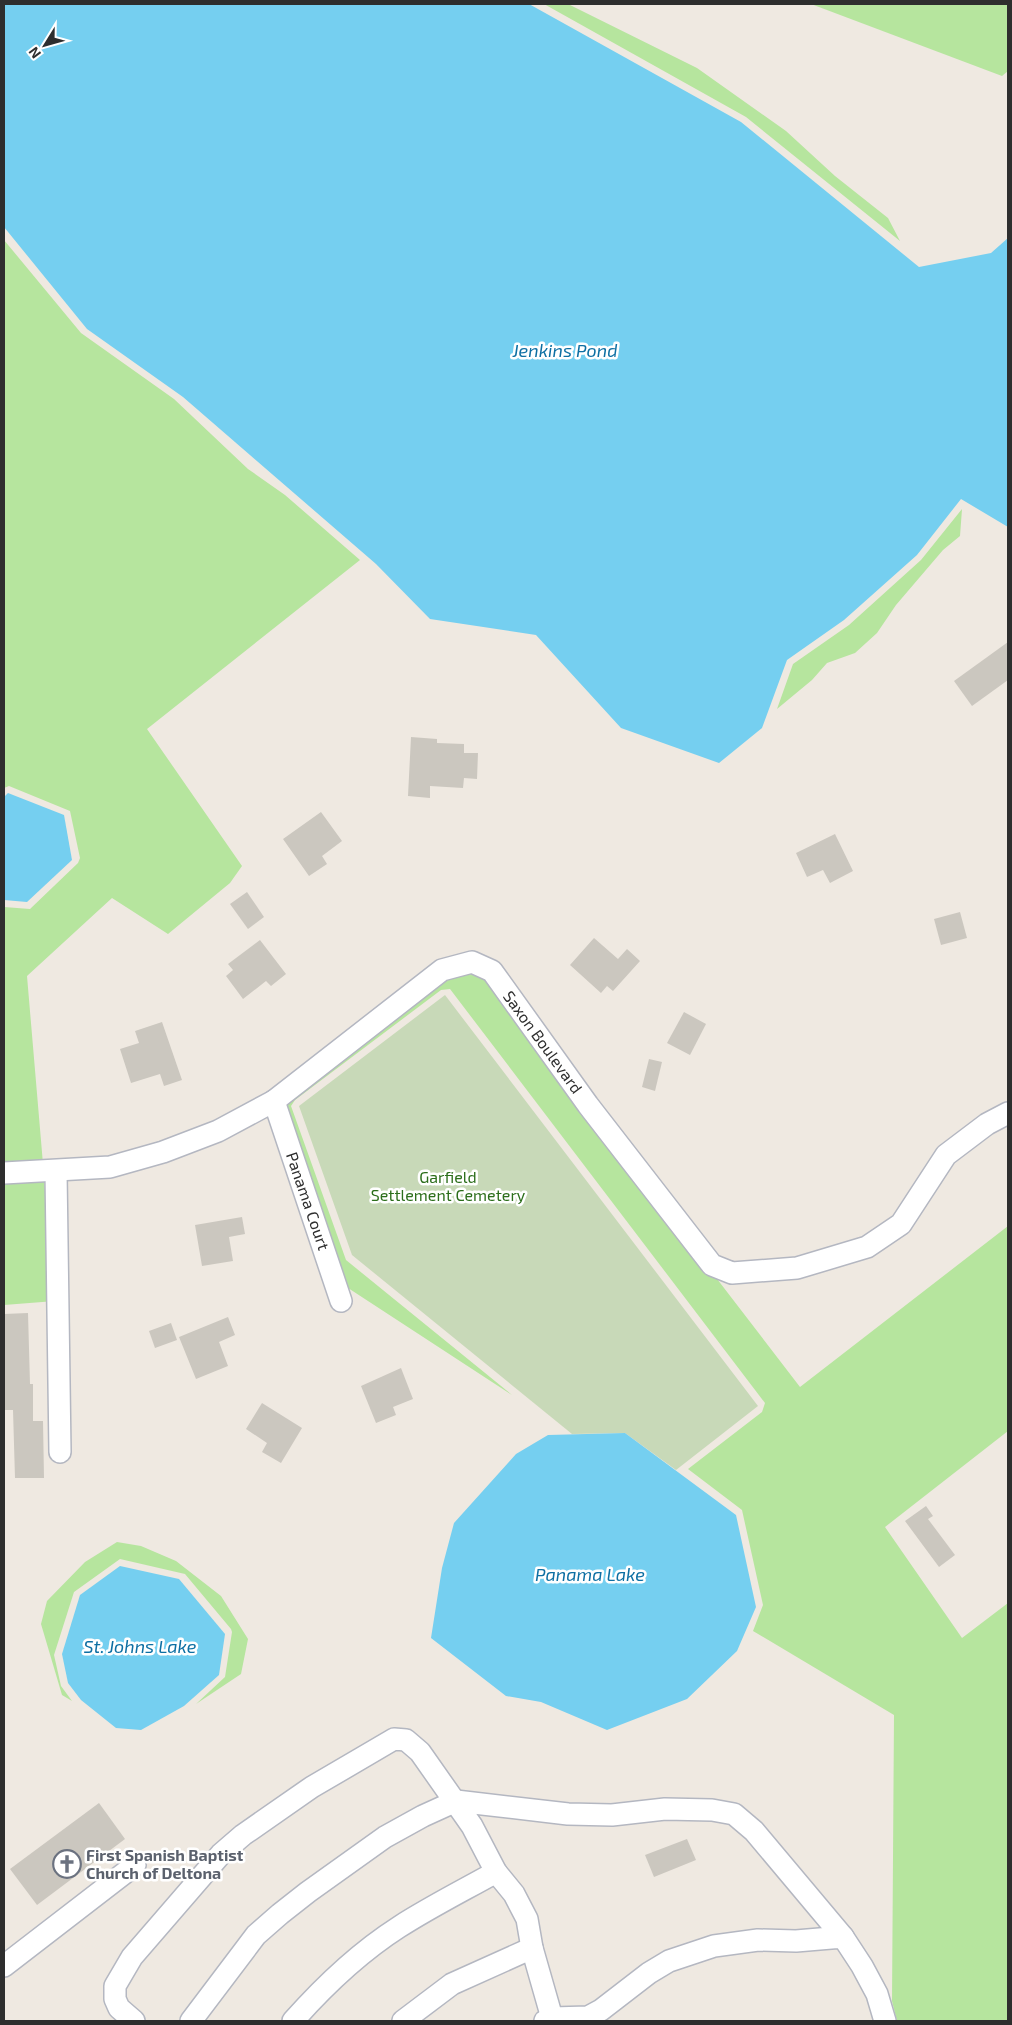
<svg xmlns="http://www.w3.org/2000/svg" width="1012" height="2025" font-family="'Exo 2',sans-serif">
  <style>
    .green { fill: #b6e59e }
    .cemetery { fill: #c8d9b8 }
    .water { fill: #75cff0 }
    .building { fill: #cbc7bf }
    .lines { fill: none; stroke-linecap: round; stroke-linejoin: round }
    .minor-casing { stroke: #b4b7c1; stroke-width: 24 }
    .minor { stroke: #fff; stroke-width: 21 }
    .labels { text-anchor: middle; stroke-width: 5; stroke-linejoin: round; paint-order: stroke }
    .street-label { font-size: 16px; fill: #2e2e2e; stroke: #fff }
    .park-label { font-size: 16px; fill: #2c6e1b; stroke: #fff }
    .worship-label { font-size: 16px; font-weight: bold; fill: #5b616d; stroke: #fff; text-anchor: start }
    .water-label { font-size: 18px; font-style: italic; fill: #0d6fa3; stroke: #fff }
  </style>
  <rect width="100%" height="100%" fill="#efe9e1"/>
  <!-- green -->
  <g class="green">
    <path d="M544,4H571L570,5L697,68L786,131L835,176L888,218L900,241L746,117Z"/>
    <path d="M811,4H1008V71L1002,76Z"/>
    <path d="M4,240L81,333L174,399L248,469L285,495L360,560L147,729L242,866L230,883L168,934L112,898L27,976L43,1164L4,1165V907L30,909L78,863L80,858L70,811L9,786L4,788Z"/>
    <path d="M962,509L960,536L943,550L896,605L877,633L855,653L827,663L812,680L777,709L793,664L849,625L921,560Z"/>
    <path d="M470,971L486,978L800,1387L1008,1226V1431L885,1527L962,1638L1008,1603V2021H897L892,2001L894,1715L753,1631L763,1605L742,1510L688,1469L762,1412L765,1403L450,989L441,990L295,1100L291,1106L346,1260L512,1395L345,1286L284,1105L446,978Z"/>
    <path d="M44,1180L55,1301L4,1305V1181Z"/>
    <path d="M117,1542L141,1546L176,1561L221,1596L248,1639L241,1674L196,1704L225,1677L232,1632L231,1629L185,1574L120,1559L74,1592L54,1655L61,1686L72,1701L62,1695L41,1624L47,1601L85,1562Z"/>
  </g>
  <!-- cemetery -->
  <path class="cemetery" d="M445,995L758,1406L676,1470L625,1433L572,1434L352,1255L299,1106Z"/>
  <!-- water -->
  <g class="water">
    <path d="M4,4H529L741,122L919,267L991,253L1008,238V527L961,499L917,555L844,620L787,660L762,728L719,763L621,728L536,635L430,619L376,564L183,397L87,329L4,227Z"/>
    <path d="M8,793L64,815L72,860L27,902L4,900V797Z"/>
    <path d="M625,1433L736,1515L756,1607L737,1651L687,1699L607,1730L541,1702L506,1696L431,1638L442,1568L454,1523L516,1454L548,1435Z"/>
    <path d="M120,1566L179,1579L225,1634L219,1675L184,1706L141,1730L116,1728L81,1700L68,1683L62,1654L80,1595Z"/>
  </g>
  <!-- building -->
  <g class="building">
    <path d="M1008,642V680L972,706L954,681Z"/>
    <path d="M411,737L437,739V743L464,744V753H478L477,779L464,778L463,788L430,786V798L408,796Z"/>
    <path d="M321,812L342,841L322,856L327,864L309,876L283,839Z"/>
    <path d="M835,834L853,871L830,883L823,870L807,877L796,853Z"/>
    <path d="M247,892L264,917L248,929L230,904Z"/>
    <path d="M960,912L967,938L941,945L934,919Z"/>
    <path d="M594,938L618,959L627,949L640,961L613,991L607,986L601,993L570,965Z"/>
    <path d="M260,940L286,974L271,986L266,981L243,999L226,976L233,970L228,964Z"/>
    <path d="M684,1012L706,1024L690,1055L667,1043Z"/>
    <path d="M162,1022L182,1080L164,1086L160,1074L131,1083L120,1049L139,1043L135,1031Z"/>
    <path d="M649,1059L662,1062L655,1091L642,1087Z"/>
    <path d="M242,1217L245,1234L229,1237L233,1261L202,1266L195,1225Z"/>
    <path d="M28,1313L30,1384H33V1421H43L44,1478H15L13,1410H4V1314Z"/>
    <path d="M228,1317L235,1335L219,1342L228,1366L196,1379L179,1337Z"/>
    <path d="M171,1323L177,1340L155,1348L149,1331Z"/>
    <path d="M401,1368L413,1399L393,1407L396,1415L376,1423L361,1386Z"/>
    <path d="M262,1403L302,1428L281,1463L262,1452L267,1443L246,1429Z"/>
    <path d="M926,1506L933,1516L928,1519L955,1555L939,1567L905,1521Z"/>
    <path d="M99,1803L125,1839L37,1905L10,1869Z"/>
    <path d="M687,1839L696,1860L654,1877L645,1855Z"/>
  </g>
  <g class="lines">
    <defs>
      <g id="minor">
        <path d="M274,1101L341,1301"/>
        <path d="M56,1172L60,1452"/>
        <path d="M4,1173L110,1167L163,1152L218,1131L274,1101L442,970L472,962L492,971L588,1105L712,1265L732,1273L797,1268L867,1247L901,1224L946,1155L987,1124L1008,1113"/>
        <path d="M4,1966L135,1865"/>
        <path d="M134,2021L119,2008L115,1999V1986L132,1957L221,1854L243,1835L312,1787L394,1739L406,1740L420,1752L472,1826L496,1872L514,1894L527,1919L532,1948L552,2018"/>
        <path d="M191,2021L256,1935L280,1914L308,1892L385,1837L423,1816L456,1801L568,1814L612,1815L665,1809L712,1810L734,1814L754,1831L843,1937"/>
        <path d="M293,2021C324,1986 360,1952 399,1927C430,1907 464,1890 496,1872"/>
        <path d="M403,2021L452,1984L532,1948"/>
        <path d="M545,2021L552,2018L588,2017L601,2010L649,1973L669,1961L714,1946L758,1940L796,1941L843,1937L862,1966L877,1994L885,2021"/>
      </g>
    </defs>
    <!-- minor casing -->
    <use href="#minor" class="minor-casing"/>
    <!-- minor -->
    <use href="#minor" class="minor"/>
  </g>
  <!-- icons -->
  <defs>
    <symbol id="church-ring" viewBox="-11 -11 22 22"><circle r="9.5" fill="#fff" stroke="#6b7280" stroke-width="1.5"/><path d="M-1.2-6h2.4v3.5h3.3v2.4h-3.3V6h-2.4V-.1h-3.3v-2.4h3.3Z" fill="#6b7280"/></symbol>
  </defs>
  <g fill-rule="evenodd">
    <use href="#church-ring" x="51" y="1848" width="32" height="32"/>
  </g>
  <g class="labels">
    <!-- street labels -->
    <g class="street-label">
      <text transform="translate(543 1042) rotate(54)" y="6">Saxon Boulevard</text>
      <text transform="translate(308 1201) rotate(71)" y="6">Panama Court</text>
    </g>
    <!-- park labels -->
    <g class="park-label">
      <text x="448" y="1183">Garfield<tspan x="448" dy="18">Settlement Cemetery</tspan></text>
    </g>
    <!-- worship labels -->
    <g class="worship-label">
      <text x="86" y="1861">First Spanish Baptist<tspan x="86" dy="18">Church of Deltona</tspan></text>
    </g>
    <!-- water labels -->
    <g class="water-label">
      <text x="565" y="357">Jenkins Pond</text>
      <text x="590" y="1581">Panama Lake</text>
      <text x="140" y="1653">St. Johns Lake</text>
    </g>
  </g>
  <!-- border -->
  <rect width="1012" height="2025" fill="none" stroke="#2e2e2e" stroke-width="10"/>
  <!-- north arrow -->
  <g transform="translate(45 45) rotate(233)" stroke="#ffffff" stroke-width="4" paint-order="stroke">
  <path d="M0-4L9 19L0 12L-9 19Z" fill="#2e2e2e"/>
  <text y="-8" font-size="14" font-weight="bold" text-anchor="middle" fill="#2e2e2e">N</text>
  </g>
</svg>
